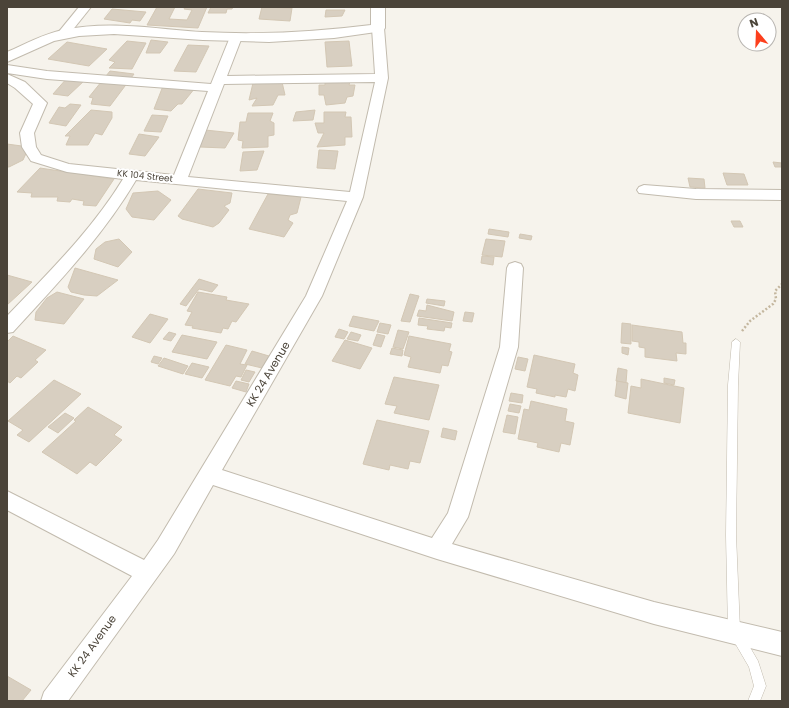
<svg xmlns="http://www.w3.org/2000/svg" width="789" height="708" font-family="Poppins,sans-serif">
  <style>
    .building { fill: #d8cfc1; stroke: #d3c7b4 }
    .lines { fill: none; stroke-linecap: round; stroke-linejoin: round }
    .service-casing { stroke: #c2bbae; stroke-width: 1 }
    .minor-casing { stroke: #c2bbae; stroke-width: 2 }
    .tertiary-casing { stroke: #c2bbae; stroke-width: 2 }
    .path { stroke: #c4b79f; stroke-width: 2.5; stroke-dasharray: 2 2; stroke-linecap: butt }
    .service { fill: #fff; fill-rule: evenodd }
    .minor { fill: #fff; fill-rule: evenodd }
    .tertiary { fill: #fff; fill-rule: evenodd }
    .labels { text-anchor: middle; stroke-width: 4; stroke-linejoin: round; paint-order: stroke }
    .far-street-label { font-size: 9px; fill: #4b4439; stroke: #fff }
    .street-label { font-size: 11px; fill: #4b4439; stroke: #fff }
  </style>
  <rect width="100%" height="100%" fill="#f6f3ec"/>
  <!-- building -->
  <g class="building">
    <path d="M157,7H175L169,19L187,20L192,10L184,9L185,7H207L198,28L147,25Z"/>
    <path d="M211,7H233L232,9H227L226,13H208Z"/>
    <path d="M262,7L292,8L290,21L259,19Z"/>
    <path d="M112,9L146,12L140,21L132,20L130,23L104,19Z"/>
    <path d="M326,10H345L342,16L325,17Z"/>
    <path d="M151,40L168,42L160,53H146Z"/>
    <path d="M127,41L146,43L132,69L109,68L115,62L109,60Z"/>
    <path d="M349,41L352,66L327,67L325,42Z"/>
    <path d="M67,42L107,49L89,66L48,59Z"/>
    <path d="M188,45L209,46L196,72L174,71Z"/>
    <path d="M110,71L134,74L110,106L91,104L93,98L89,97Z"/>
    <path d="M68,77L85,80L68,96L53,94Z"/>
    <path d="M325,79L350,82L349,85H355L353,96L347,97L345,103L326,105L324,95H319V85H325Z"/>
    <path d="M282,82L285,95H278L273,105L252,106L257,98L249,100L253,83Z"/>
    <path d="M163,86L195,88L182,104H178L171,111L154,109Z"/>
    <path d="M70,104L81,105L66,126L49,123L59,107L65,108Z"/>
    <path d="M91,110L112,112V118L102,135L95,133L88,145H66L70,136H65Z"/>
    <path d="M315,110L313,120L293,121L296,112Z"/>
    <path d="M324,112H346L345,117H351L352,137H345V145L317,147L324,133H318L315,123H324Z"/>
    <path d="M248,113H273L270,121L274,123V135L268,136V147L242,148L243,141L238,140L240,122H246Z"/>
    <path d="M152,115L168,116L161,132L144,131Z"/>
    <path d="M205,130L234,133L225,148L200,147Z"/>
    <path d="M139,134L159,137L145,156L129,154Z"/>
    <path d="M7,144L29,147L23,160L9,167H7Z"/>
    <path d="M319,150L338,151L335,169L317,168Z"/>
    <path d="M264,151L257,170L240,171L243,152Z"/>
    <path d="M773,162L782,163V167H775Z"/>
    <path d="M40,168L114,179L96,206L83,205L84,201L72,199L70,202L57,201L58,197H31L32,193L17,192Z"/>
    <path d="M723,173L744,174L748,185H727Z"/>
    <path d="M688,178L704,179L705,188L690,187Z"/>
    <path d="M198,189L232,193L230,203L224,206L229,210L219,223L213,227L182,219L178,216Z"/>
    <path d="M158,191L171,200L154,220L132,217L126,209L133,193Z"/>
    <path d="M268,194L301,197L297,213L290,215L288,220L293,223L284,237L249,229Z"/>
    <path d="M731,221H740L743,227H734Z"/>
    <path d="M489,229L509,232L508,237L488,234Z"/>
    <path d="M520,234L532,236L531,240L519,238Z"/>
    <path d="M119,239L132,252L118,267L94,259L96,249L105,242Z"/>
    <path d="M486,239L505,241L502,257L482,255Z"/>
    <path d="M482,256L494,257L493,265L481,263Z"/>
    <path d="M75,268L118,280L97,296L84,295L71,292L68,287Z"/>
    <path d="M7,275L32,282L7,305Z"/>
    <path d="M199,279L218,285L212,292L199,289L186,306L180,304Z"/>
    <path d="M57,292L84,299L64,324L35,320L36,312L47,298Z"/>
    <path d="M198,292L227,297L226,300L249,304L236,322L232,321L228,329L223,328L221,333L192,328L193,326L185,325L192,312L187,311Z"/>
    <path d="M410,294L419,296L410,322L401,321Z"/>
    <path d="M427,299L445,301L444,306L426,303Z"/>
    <path d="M427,305L454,312L452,321L417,316L419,310L426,311Z"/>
    <path d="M465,312L474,313L472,322L463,321Z"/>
    <path d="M150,314L168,319L150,343L132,337Z"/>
    <path d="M353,316L379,321L374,331L349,326Z"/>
    <path d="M419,318L452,323L451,328L445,327L444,331L427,329L428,326L418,325Z"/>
    <path d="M380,323L391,325L388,334L377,332Z"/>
    <path d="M622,323L631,324V344L621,343Z"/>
    <path d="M632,325L682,332L683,343H686V354L676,353L677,361L645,357V348L639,347V342L632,341Z"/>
    <path d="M339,329L348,332L344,339L335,337Z"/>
    <path d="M398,330L409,332L403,349L393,347Z"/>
    <path d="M169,332L176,334L171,341L163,339Z"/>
    <path d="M351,332L361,335L358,341L347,339Z"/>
    <path d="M377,334L385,336L381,347L373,345Z"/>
    <path d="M182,335L217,342L207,359L172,352Z"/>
    <path d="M13,336L46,350L35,360L38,362L21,378L17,376L10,383L7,381V342Z"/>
    <path d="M409,336L451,344L449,351L452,352L448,366L442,365L440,373L408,367L411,357L404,355Z"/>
    <path d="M345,340L372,348L360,369L332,361Z"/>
    <path d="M226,345L247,350L240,364L247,365L241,377L236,376L230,386L205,380Z"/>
    <path d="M622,347L629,348L628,355L622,353Z"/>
    <path d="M392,348L403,350L402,356L390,354Z"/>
    <path d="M252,351L269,356L262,368L245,364Z"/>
    <path d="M534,355L575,364L573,373L578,375L575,391L568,389L566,397L555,395V397L536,393L537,389L527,387Z"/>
    <path d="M154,356L162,358L158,364L151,362Z"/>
    <path d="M518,357L528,359L525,371L515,369Z"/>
    <path d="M164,358L188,366L183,374L158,366Z"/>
    <path d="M192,363L209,367L202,378L185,374Z"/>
    <path d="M618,368L627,370L626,383L616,381Z"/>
    <path d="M246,370L255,372L249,382L241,380Z"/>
    <path d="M394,377L439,385L429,420L394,413L397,406L385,404Z"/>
    <path d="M664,378L675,380L674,385L664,383Z"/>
    <path d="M641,379L684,388L680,423L628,413L631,386L641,388Z"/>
    <path d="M54,380L81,394L29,442L17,435L23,430L8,421Z"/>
    <path d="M236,381L249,384L246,392L232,388Z"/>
    <path d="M617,381L628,383L626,399L615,396Z"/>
    <path d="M511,393L523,395L522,403L509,401Z"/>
    <path d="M531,401L567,409L565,421L574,423L570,445L561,443L559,452L537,447L538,443L518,439L524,409L529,410Z"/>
    <path d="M510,404L521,406L519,413L508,411Z"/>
    <path d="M88,407L122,427L114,435L122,440L96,466L90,462L77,474L42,452L76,421L74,420Z"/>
    <path d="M65,413L74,418L58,433L48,427Z"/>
    <path d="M507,415L518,417L515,434L503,432Z"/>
    <path d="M377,420L429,431L420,463L410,461L408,469L390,465L389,470L363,464Z"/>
    <path d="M443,428L457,431L455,440L441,437Z"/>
    <path d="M7,676L31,690L22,701H7Z"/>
  </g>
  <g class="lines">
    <defs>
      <path id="service" d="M736,339L740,342L738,385L736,535L740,630L758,661L766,686L760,701H748L754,686L749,667L728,631L726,535L728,385L732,342Z"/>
      <g id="minor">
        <path d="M79,7H91L67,37H59L57,34Z"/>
        <path d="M378,24L384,28L388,78L363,197L322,296L222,470L432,538L448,513L500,347L507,268L509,264L515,262L521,264L523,268L518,347L468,517L452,544L654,602L782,632V656L654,624L437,559L213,485L174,554L68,701H41L44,692L132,576L7,510V491L144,560L158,540L306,296L347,201L136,180C103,236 57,284 13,332L7,333V316C48,273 92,230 123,179L67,172L31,161L22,147L20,133L33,104L15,88L7,83V74L25,82L47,103L34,133L36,147L41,155L69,164L174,175L208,91L47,79L7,73V65L47,71L211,84L230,37L236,33L242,37L227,76L375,74L372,28ZM375,82L350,192L188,177L224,84Z"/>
        <path d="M644,185L696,189L782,190V200L696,199L639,193L637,190L639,187Z"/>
      </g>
      <path id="tertiary" d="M371,7H385V28L383,31L334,38L269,42L203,40L114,34L79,36L54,41L7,62V52C26,44 43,34 63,30C109,20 156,29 202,32C258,35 315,32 371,25Z"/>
    </defs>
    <!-- service casing -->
    <use href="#service" class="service-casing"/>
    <!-- minor casing -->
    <use href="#minor" class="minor-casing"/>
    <!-- tertiary casing -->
    <use href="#tertiary" class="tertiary-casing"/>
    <!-- path -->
    <path class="path" d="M742,331L750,321L773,304L776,299L775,291L782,284"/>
    <!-- service -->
    <use href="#service" class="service"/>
    <!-- minor -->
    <use href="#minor" class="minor"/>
    <!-- tertiary -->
    <use href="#tertiary" class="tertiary"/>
  </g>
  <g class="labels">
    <!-- far-street labels -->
    <g class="far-street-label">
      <text transform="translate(145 176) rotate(6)" y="3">KK 104 Street</text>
    </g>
    <!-- street labels -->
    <g class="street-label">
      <text transform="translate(268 374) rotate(-59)" y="4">KK 24 Avenue</text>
      <text transform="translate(92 646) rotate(-54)" y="4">KK 24 Avenue</text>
    </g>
  </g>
  <!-- border -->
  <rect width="789" height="708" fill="none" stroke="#4b4439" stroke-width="16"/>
  <!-- north arrow -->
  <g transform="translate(757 32) rotate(341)"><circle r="19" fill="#ffffff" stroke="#b7b4b0"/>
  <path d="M0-3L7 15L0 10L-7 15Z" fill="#fc3f1d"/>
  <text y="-6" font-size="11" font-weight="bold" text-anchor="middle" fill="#4b4439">N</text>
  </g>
</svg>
